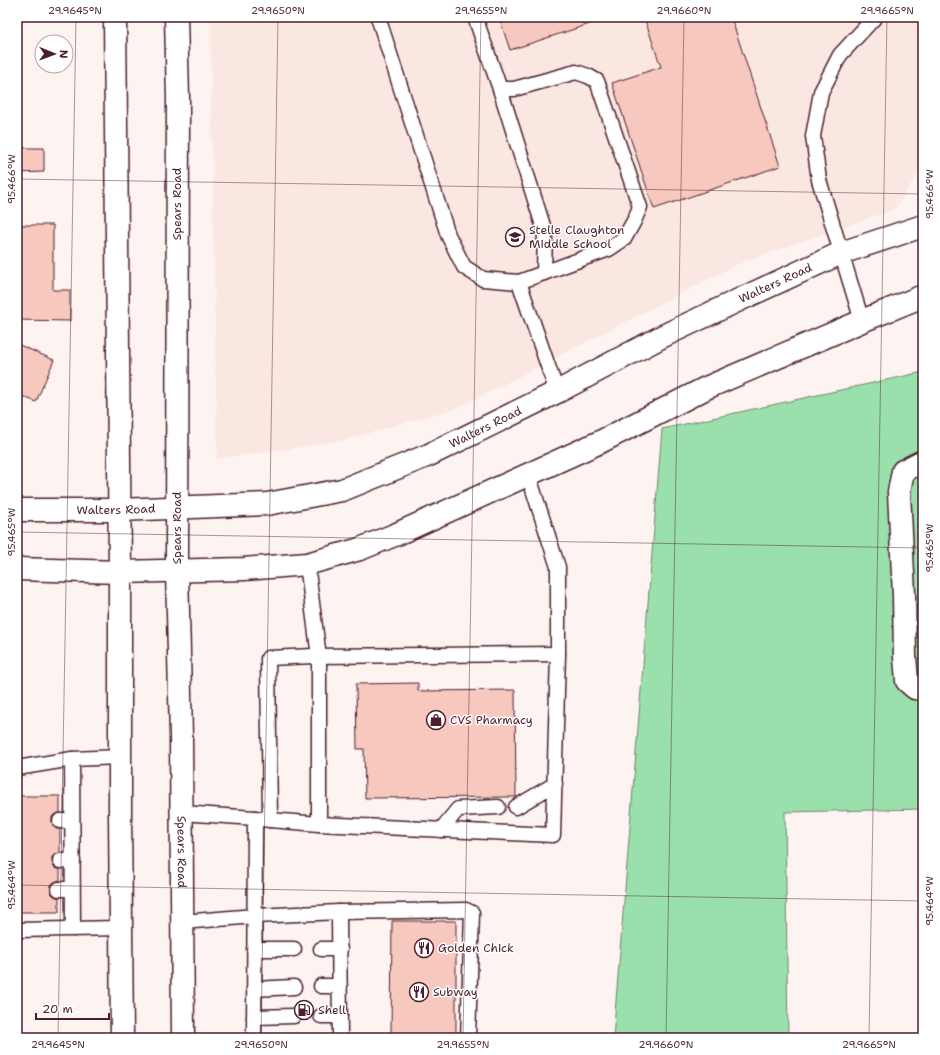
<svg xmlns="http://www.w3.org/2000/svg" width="940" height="1055" font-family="'Shantell Sans',sans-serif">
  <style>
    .built { fill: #fbe7e2 }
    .green { fill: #9ae0ad; stroke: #72806c }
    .building { fill: #f7c8be; stroke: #4a1f2b }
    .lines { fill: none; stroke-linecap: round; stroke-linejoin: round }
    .service-casing { stroke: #4a1f2b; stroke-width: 17 }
    .minor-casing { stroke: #4a1f2b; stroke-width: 25 }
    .tertiary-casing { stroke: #4a1f2b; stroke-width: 25 }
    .secondary-casing { stroke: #4a1f2b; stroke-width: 25 }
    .service { stroke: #fff; stroke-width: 14 }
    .minor { stroke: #fff; stroke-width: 22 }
    .tertiary { stroke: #fff; stroke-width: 22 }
    .secondary { stroke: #fff; stroke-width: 22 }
    .ticks { fill: none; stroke: #4a1f2b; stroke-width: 1; stroke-opacity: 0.45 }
    .labels { text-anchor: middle; stroke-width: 3; stroke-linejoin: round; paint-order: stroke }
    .street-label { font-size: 12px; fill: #4a1f2b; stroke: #fff }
    .poi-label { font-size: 12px; fill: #4a1f2b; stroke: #fff; text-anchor: start }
    .neatline { fill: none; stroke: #4a1f2b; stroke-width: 1.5 }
    .ticks-label { font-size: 10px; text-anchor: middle; fill: #4a1f2b }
  </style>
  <rect width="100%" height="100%" fill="#fdf4f2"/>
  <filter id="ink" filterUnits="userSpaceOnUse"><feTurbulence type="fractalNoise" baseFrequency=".025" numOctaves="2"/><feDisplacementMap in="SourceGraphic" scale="8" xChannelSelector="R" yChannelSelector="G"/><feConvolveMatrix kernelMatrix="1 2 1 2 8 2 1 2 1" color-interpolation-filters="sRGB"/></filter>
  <g filter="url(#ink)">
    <!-- built -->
    <path class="built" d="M210,17H923V167L895,209L738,264L460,407L342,441L217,459Z"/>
    <!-- green -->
    <path class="green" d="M923,372V809L785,812L788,1038H613L662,429Z"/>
    <!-- building -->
    <g class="building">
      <path d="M499,17H598L599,21L510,50Z"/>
      <path d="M644,17H731L780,166L654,209L612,83L661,67Z"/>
      <path d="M17,148H44V172L17,173Z"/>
      <path d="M17,225H53V290H70V321L17,320Z"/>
      <path d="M17,344L54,360L36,402L17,394Z"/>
      <path d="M418,683V691L515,690L516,797L365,798L364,749H357L356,684Z"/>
      <path d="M17,796H60V813L55,814L52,817V821L53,826L56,829H60V853L55,854L52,857V861L53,866L56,869H60V880L54,882L51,885V893L54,896L59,898V912H17Z"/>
      <path d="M392,921H456V1038H391Z"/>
    </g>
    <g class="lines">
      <defs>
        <g id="service">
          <path d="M378,17L448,235L464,267L483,279L519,282"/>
          <path d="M475,17L500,89H514L576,72L588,76L597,81L640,207L634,221L624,239L609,249L519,282L557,392"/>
          <path d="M500,89L545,232L544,273"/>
          <path d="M862,321L819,180L813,136L821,92L840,55L875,17"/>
          <path d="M72,759L73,929"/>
          <path d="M17,768L72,759L120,757"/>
          <path d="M516,807L555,784"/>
          <path d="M181,813L255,818L254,1038"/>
          <path d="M255,818L270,820L268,658L314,656L558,654"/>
          <path d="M270,820L319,824V657L307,564"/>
          <path d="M60,821H72"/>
          <path d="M319,824L553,835L558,654V567L528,474"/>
          <path d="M441,830L458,809L498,807"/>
          <path d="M60,861H73"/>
          <path d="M59,889H72"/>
          <path d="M339,912L466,910L472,913L468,1038"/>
          <path d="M182,922L255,916L339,912L340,1038"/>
          <path d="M17,930L121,928"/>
          <path d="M254,949H294"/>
          <path d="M321,949H340"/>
          <path d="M321,986H340"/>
          <path d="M254,989L294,987"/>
          <path d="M321,1016H340"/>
          <path d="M254,1017L294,1016"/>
        </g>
        <path id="minor" d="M923,461L903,471L899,492L904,595L905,657L907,681L915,688L923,689"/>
        <g id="tertiary">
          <path id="s1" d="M17,510H119L267,504L342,490L429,455L557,392L663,336L741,299L841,253L923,226"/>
          <path d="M17,569L120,572L244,569L307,564L360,549L397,534L600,442L706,388L862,321L923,296"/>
        </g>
        <g id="secondary">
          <path d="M115,17L120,572V814L122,1038"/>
          <path id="s2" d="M176,17L178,98L177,571L181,736L183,1038"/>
        </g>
      </defs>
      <!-- service casing -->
      <use href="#service" class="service-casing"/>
      <!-- minor casing -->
      <use href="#minor" class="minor-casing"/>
      <!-- tertiary casing -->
      <use href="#tertiary" class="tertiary-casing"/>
      <!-- secondary casing -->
      <use href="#secondary" class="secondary-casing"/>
      <!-- service -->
      <use href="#service" class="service"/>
      <!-- minor -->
      <use href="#minor" class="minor"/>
      <!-- tertiary -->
      <use href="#tertiary" class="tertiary"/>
      <!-- secondary -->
      <use href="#secondary" class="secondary"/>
    </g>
  </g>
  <!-- ticks -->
  <path class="ticks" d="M17,179L923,194M17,532L923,548M17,885L923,901M58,1038L76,17M261,1038L278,17M463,1038L481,17M666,1038L684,17M869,1038L887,17"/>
  <!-- icons -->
  <defs>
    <symbol id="school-ring" viewBox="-11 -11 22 22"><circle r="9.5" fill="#fff" stroke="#4a1f2b" stroke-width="1.5"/><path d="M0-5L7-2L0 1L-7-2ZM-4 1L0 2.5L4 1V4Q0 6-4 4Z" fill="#4a1f2b"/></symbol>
    <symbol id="shop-ring" viewBox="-11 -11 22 22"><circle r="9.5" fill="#fff" stroke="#4a1f2b" stroke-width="1.5"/><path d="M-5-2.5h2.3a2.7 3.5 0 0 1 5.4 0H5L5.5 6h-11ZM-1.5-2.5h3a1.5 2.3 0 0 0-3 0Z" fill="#4a1f2b"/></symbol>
    <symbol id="restaurant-ring" viewBox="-11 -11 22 22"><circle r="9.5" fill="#fff" stroke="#4a1f2b" stroke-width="1.5"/><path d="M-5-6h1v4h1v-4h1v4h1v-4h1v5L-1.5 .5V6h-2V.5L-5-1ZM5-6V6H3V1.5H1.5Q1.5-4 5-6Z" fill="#4a1f2b"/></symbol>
    <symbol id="fuel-ring" viewBox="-11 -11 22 22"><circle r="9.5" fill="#fff" stroke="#4a1f2b" stroke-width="1.5"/><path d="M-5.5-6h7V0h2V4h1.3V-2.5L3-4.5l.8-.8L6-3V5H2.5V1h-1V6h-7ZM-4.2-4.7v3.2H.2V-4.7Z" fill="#4a1f2b"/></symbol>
  </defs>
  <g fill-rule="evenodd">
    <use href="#school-ring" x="504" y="226" width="22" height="22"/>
    <use href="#shop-ring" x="425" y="709" width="22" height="22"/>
    <use href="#restaurant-ring" x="413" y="937" width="22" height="22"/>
    <use href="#restaurant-ring" x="408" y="981" width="22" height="22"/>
    <use href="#fuel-ring" x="293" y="999" width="22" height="22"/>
  </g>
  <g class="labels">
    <!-- street labels -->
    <g class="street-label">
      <text transform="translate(177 204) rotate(-90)" y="4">Spears Road</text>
      <text dy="4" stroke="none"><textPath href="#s1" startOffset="807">Walters Road</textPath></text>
      <text dy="4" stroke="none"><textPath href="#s1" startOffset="483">Walters Road</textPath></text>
      <text dy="4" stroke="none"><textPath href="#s1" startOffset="99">Walters Road</textPath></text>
      <text transform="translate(177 528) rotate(-90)" y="4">Spears Road</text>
      <text dy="4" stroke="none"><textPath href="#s2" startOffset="835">Spears Road</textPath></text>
    </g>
    <!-- poi labels -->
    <g class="poi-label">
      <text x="529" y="234">Stelle Claughton<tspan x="529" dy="14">Middle School</tspan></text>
      <text x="450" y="724">CVS Pharmacy</text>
      <text x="438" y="952">Golden Chick</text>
      <text x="433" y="996">Subway</text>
      <text x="318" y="1014">Shell</text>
    </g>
  </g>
  <!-- margin -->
  <rect width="940" height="1055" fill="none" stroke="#fff" stroke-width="44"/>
  <!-- north arrow -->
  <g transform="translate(54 54) rotate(91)"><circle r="19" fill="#ffffff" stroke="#b7a5aa"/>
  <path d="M0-3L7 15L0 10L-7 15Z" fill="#4a1f2b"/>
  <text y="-6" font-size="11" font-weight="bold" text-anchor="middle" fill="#4a1f2b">N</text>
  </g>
  <!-- scale -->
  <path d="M36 1013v6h73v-6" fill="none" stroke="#4a1f2b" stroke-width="2"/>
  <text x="42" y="1013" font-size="12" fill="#4a1f2b" stroke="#ffffff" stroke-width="3" paint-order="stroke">20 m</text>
  <rect x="22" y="22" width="896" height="1011" class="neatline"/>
  <g class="ticks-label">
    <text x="75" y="14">29.9645°N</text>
    <text x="278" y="14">29.9650°N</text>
    <text x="481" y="14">29.9655°N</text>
    <text x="684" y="14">29.9660°N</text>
    <text x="887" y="14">29.9665°N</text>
    <text transform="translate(11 179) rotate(-90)" y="4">95.466°W</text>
    <text transform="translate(929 194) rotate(-90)" y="4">95.466°W</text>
    <text transform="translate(11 532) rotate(-90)" y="4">95.465°W</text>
    <text transform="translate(929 548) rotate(-90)" y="4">95.465°W</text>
    <text transform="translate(11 885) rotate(-90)" y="4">95.464°W</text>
    <text transform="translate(929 901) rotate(-90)" y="4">95.464°W</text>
    <text x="58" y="1048">29.9645°N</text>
    <text x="261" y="1048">29.9650°N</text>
    <text x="463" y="1048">29.9655°N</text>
    <text x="666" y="1048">29.9660°N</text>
    <text x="869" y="1048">29.9665°N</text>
  </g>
</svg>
